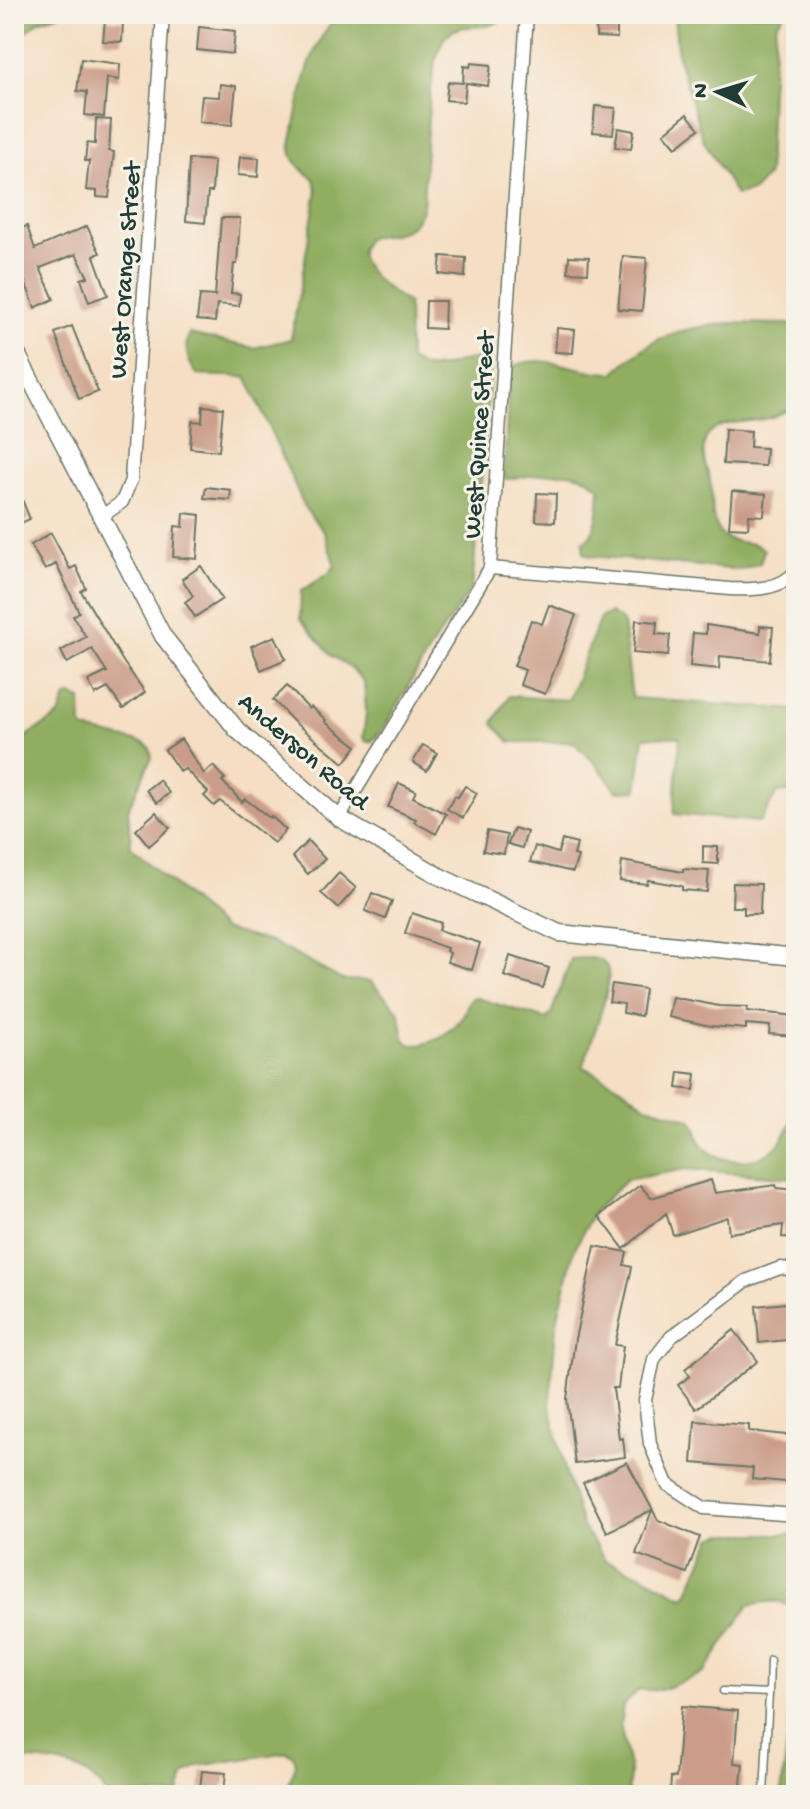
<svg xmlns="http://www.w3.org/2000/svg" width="810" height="1809" font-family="'Gochi Hand',sans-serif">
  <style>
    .forest { fill: #90ad60; stroke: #58754a; stroke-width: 2 }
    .building { fill: #ca9c89 }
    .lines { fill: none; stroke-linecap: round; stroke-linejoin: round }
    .lane-casing { stroke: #6a7566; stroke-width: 9 }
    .street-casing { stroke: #6a7566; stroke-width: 15 }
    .secondary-casing { stroke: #6a7566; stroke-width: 19 }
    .lane { stroke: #fff; stroke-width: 6 }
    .street { stroke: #fff; stroke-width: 12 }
    .secondary { stroke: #fff; stroke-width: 16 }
    .labels { text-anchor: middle; stroke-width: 6; stroke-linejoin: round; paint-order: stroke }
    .street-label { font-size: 26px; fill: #1f3d34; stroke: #f7f3e8 }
  </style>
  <rect width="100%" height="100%" fill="#f7f3e8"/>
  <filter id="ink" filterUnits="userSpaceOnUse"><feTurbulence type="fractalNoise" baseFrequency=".0125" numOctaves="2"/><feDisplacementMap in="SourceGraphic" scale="16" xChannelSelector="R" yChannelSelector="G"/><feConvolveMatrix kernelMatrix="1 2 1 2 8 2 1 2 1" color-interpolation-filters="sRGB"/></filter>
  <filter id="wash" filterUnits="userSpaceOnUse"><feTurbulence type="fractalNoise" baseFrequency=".006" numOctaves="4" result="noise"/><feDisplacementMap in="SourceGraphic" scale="32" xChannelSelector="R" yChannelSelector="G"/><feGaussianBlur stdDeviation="1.8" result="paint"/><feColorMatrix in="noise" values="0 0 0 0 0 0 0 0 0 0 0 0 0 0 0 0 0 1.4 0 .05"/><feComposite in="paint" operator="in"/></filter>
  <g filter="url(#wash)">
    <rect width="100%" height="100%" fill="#f5dec3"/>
    <!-- forest -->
    <g class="forest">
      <path d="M14,14H60L39,21L24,34L14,36Z"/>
      <path d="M340,14H507C492,36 463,18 446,36C427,56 425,173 423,207C410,239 397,231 367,238C364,244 359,249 361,256C367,276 392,293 408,303L409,359C415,363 421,368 427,368C449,371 475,349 491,364L472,588L433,644L384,728L372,741L367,742L363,738L366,713L364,682L352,669L332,656L300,619L301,591L328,574L335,566L324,532L306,510L247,378C230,374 215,377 198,375C188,363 183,349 189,334L254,348L291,339L317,191L314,179C304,173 293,162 291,150C290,145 293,136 294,131C301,92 310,41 340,14Z"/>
      <path d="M674,14H784L776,25L771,89L768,175L753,191L736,195L703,139L678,58Z"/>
      <path d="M730,323L789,324L796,328V400L791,409C784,412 776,416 768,418C742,425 698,416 704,458C705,469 711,477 711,489C712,503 711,526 723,536C735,546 754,539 764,550L760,563L741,570L591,556L584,553L583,542C599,533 599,505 600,489C577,461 537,477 506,479L504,475L509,379L514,366C547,352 580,374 614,373C655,334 674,330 730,323Z"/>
      <path d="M610,613L623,622L632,698L796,710V791L777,793L760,822L674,814L680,737H644L637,790L617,791L596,764L573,742H510L493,723L509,696L568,700L600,618Z"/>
      <path d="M74,696L81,700L82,727L86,730L144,743L150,748L152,757L128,809L131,847L223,929L274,943L342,980L370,981L399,1011L404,1038L409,1044C427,1049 456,1030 464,1014C468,1006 466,1002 474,997L546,1019L551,1014L571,959C582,958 600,955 607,967C615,984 588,1047 583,1067L616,1084L647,1106L690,1119C699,1127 696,1138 703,1146C723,1167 764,1166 781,1141C788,1133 789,1123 796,1114V1178L686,1169L626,1180L594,1211L574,1250L556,1325L550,1406L565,1470L582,1526L606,1561L640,1574L683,1597L687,1594L712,1538L724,1534H796V1795L781,1794C784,1765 805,1625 790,1608C779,1597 763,1603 749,1605L704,1673L661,1690H638L623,1706L620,1725L630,1771L628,1795H285L296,1763L293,1755L287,1752L198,1766L184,1776L179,1795H107C87,1762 49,1761 14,1759V744L59,716L66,697Z"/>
    </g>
    <g id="blocks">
      <!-- building -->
      <g class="building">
        <path d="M597,14H617V38L596,37Z"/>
        <path d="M105,19L123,21L122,42L103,41Z"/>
        <path d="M199,27L235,31L233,54L197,50Z"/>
        <path d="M81,59L120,64L119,80L107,78L104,117L85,115L87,92L77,91Z"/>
        <path d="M471,63L491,65L488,86L466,83L464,102L446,100L448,82L463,83L464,66L470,67Z"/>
        <path d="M220,84L236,86L232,125L199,122L202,96L219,97Z"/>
        <path d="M595,106L616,108L613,134L593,132Z"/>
        <path d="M687,114L699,129L676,147L664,133Z"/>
        <path d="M96,119L111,120L109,151L114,152L109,198L97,197V191L86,190L89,161H85L87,143L95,144Z"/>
        <path d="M618,128L634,131L631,149L615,147Z"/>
        <path d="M240,157L259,158L258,177L238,175Z"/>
        <path d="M189,159L214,161L212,192H208L205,223L186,221Z"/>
        <path d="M221,218H240L237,264H234L231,293L240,294L239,306L217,304L215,322L197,320L200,295L215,296Z"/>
        <path d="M27,226L35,249L87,226L100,253L94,256L108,295L89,302L81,279L88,277L76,254L40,268L54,299L35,308L14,253V231Z"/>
        <path d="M441,256L466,258L465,277L439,274Z"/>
        <path d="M569,256L589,257L588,273L568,272Z"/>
        <path d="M623,256L647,258L642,311L618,309Z"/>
        <path d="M426,301H445L444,329L425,328Z"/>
        <path d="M72,326L98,392L79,399L55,333Z"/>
        <path d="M557,328L575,330L573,353L555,352Z"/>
        <path d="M203,406L223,408L219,451L190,448L192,421L202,422Z"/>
        <path d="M725,429L751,431L750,447L766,448L765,466L723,464Z"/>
        <path d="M14,480L30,519L14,526Z"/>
        <path d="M206,487L231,490L230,500L204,498Z"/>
        <path d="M732,491L766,494L764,516L749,515L748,528L729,527Z"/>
        <path d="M537,493L556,494L555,522L536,521Z"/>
        <path d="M184,513L200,515L197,559L173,557L175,526L183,527Z"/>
        <path d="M51,533L70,569L76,566L86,588L81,591L124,663L145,692L123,709L108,688L95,695L88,681L107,672L92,649L67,663L61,651L86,637L73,616L79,612L56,564L45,570L31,545Z"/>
        <path d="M201,566L222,599L195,617L185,602L193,596L182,579Z"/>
        <path d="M549,605L576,615L545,694L520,685L525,670L514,666L531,620L542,624Z"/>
        <path d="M636,620L657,622L656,634L670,635L668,656L633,653Z"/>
        <path d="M706,625L760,633V626L773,627L770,661L720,656L719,669L690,666L693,633L706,634Z"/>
        <path d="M275,636L286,659L261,670L251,646Z"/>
        <path d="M287,686L309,709L311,707L326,720L325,722L357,746L344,763L294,722L273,700Z"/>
        <path d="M181,739L204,774L213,766L225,779L222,781L242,802L245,799L270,818L271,816L286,830L274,843L220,801L214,806L204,796L208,792L185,769L180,772L165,750Z"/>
        <path d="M423,745L437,753L427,771L413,762Z"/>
        <path d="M159,780L169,793L157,803L146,790Z"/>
        <path d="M399,783L416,791L413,797L446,814L436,834L414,822L416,819L388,807Z"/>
        <path d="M465,786L477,793L463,818L447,809L455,796L458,797Z"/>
        <path d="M156,812L170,828L149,846L136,830Z"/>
        <path d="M514,828L527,832L522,848L508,844Z"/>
        <path d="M487,831L507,835L504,854L483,851Z"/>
        <path d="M562,840L577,844L574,855L578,856L573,872L530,862L535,846L558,853Z"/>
        <path d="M308,841L325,859L308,874L292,857Z"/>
        <path d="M703,846L718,847V864L703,863Z"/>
        <path d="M622,861L683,872V869L709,871L707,892L682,890V886L648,880L647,884L620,881Z"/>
        <path d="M339,873L356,888L338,908L321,893Z"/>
        <path d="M733,883L761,884L760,914H744V907H732Z"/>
        <path d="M372,893L392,901L385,919L365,911Z"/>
        <path d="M412,913L441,923L439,930L480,943L472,970L447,962L450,953L446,951L447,948L405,933Z"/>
        <path d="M510,956L549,968L543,988L504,976Z"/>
        <path d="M612,984L645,989L641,1016L623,1013L624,1004L609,1002Z"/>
        <path d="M672,997L719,1006L748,1007L747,1011L796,1016V1036L769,1034L770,1026L746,1024V1029L711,1026L668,1017Z"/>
        <path d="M679,1072L696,1074L694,1090L677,1088Z"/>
        <path d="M711,1180L715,1193L776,1185L777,1188L796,1190V1238L782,1237L783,1225L729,1233L727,1217L673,1235L666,1213L624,1249L599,1216L640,1185L651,1198Z"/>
        <path d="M595,1246L627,1252L624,1265L632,1267L615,1345L623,1346L618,1388H613L619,1439L623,1438L625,1457L575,1464L567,1399L575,1339Z"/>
        <path d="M796,1302V1339L759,1343L756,1306Z"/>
        <path d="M734,1330L758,1361L696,1409L678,1385L690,1376L685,1369Z"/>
        <path d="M695,1421L749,1425V1431L796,1436V1483L752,1479L753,1468L692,1463Z"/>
        <path d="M627,1462L658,1520L700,1537L687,1573L636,1554L652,1510L607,1532L583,1483Z"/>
        <path d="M682,1706L738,1711L734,1763L743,1764L740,1795H670L671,1777L676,1778Z"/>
        <path d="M202,1771L226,1773L224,1791L200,1789Z"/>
      </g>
    </g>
  </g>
  <g filter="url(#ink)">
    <use href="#blocks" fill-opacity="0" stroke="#6a7566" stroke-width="2"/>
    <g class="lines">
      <defs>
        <g id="lane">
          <path d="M723,1691L769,1693L764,1795"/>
          <path d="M769,1693L770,1660"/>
        </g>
        <g id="street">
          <path d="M101,517L122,502L131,480L163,14"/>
          <path d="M490,568L730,589C752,590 783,590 796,570"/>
          <path d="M339,818L490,568L527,14"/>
          <path d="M796,1270L780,1268L746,1281L671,1337L654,1359L645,1400L650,1444L667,1484L704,1508L796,1515"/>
        </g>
        <path id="secondary" d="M14,348L163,636L237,730L339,818L441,877L559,933L796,957"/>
      </defs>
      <!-- lane casing -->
      <use href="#lane" class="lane-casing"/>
      <!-- street casing -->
      <use href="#street" class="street-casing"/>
      <!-- secondary casing -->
      <use href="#secondary" class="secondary-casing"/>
      <!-- lane -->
      <use href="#lane" class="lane"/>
      <!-- street -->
      <use href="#street" class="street"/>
      <!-- secondary -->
      <use href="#secondary" class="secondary"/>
    </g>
  </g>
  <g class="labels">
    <!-- street labels -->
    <g class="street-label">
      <text transform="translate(123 270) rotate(-86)" y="9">West Orange Street</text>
      <text transform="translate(477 435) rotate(-86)" y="9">West Quince Street</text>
      <text transform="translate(305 750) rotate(41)" y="9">Anderson Road</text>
    </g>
  </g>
  <!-- margin -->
  <rect width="810" height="1809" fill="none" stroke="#f7f3e8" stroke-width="48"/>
  <!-- north arrow -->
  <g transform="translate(718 92) rotate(274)" stroke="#f7f3e8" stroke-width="6" paint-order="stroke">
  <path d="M0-6L14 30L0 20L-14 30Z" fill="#1f3d34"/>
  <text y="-12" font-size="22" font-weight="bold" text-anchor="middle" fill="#1f3d34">N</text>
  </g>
</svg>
